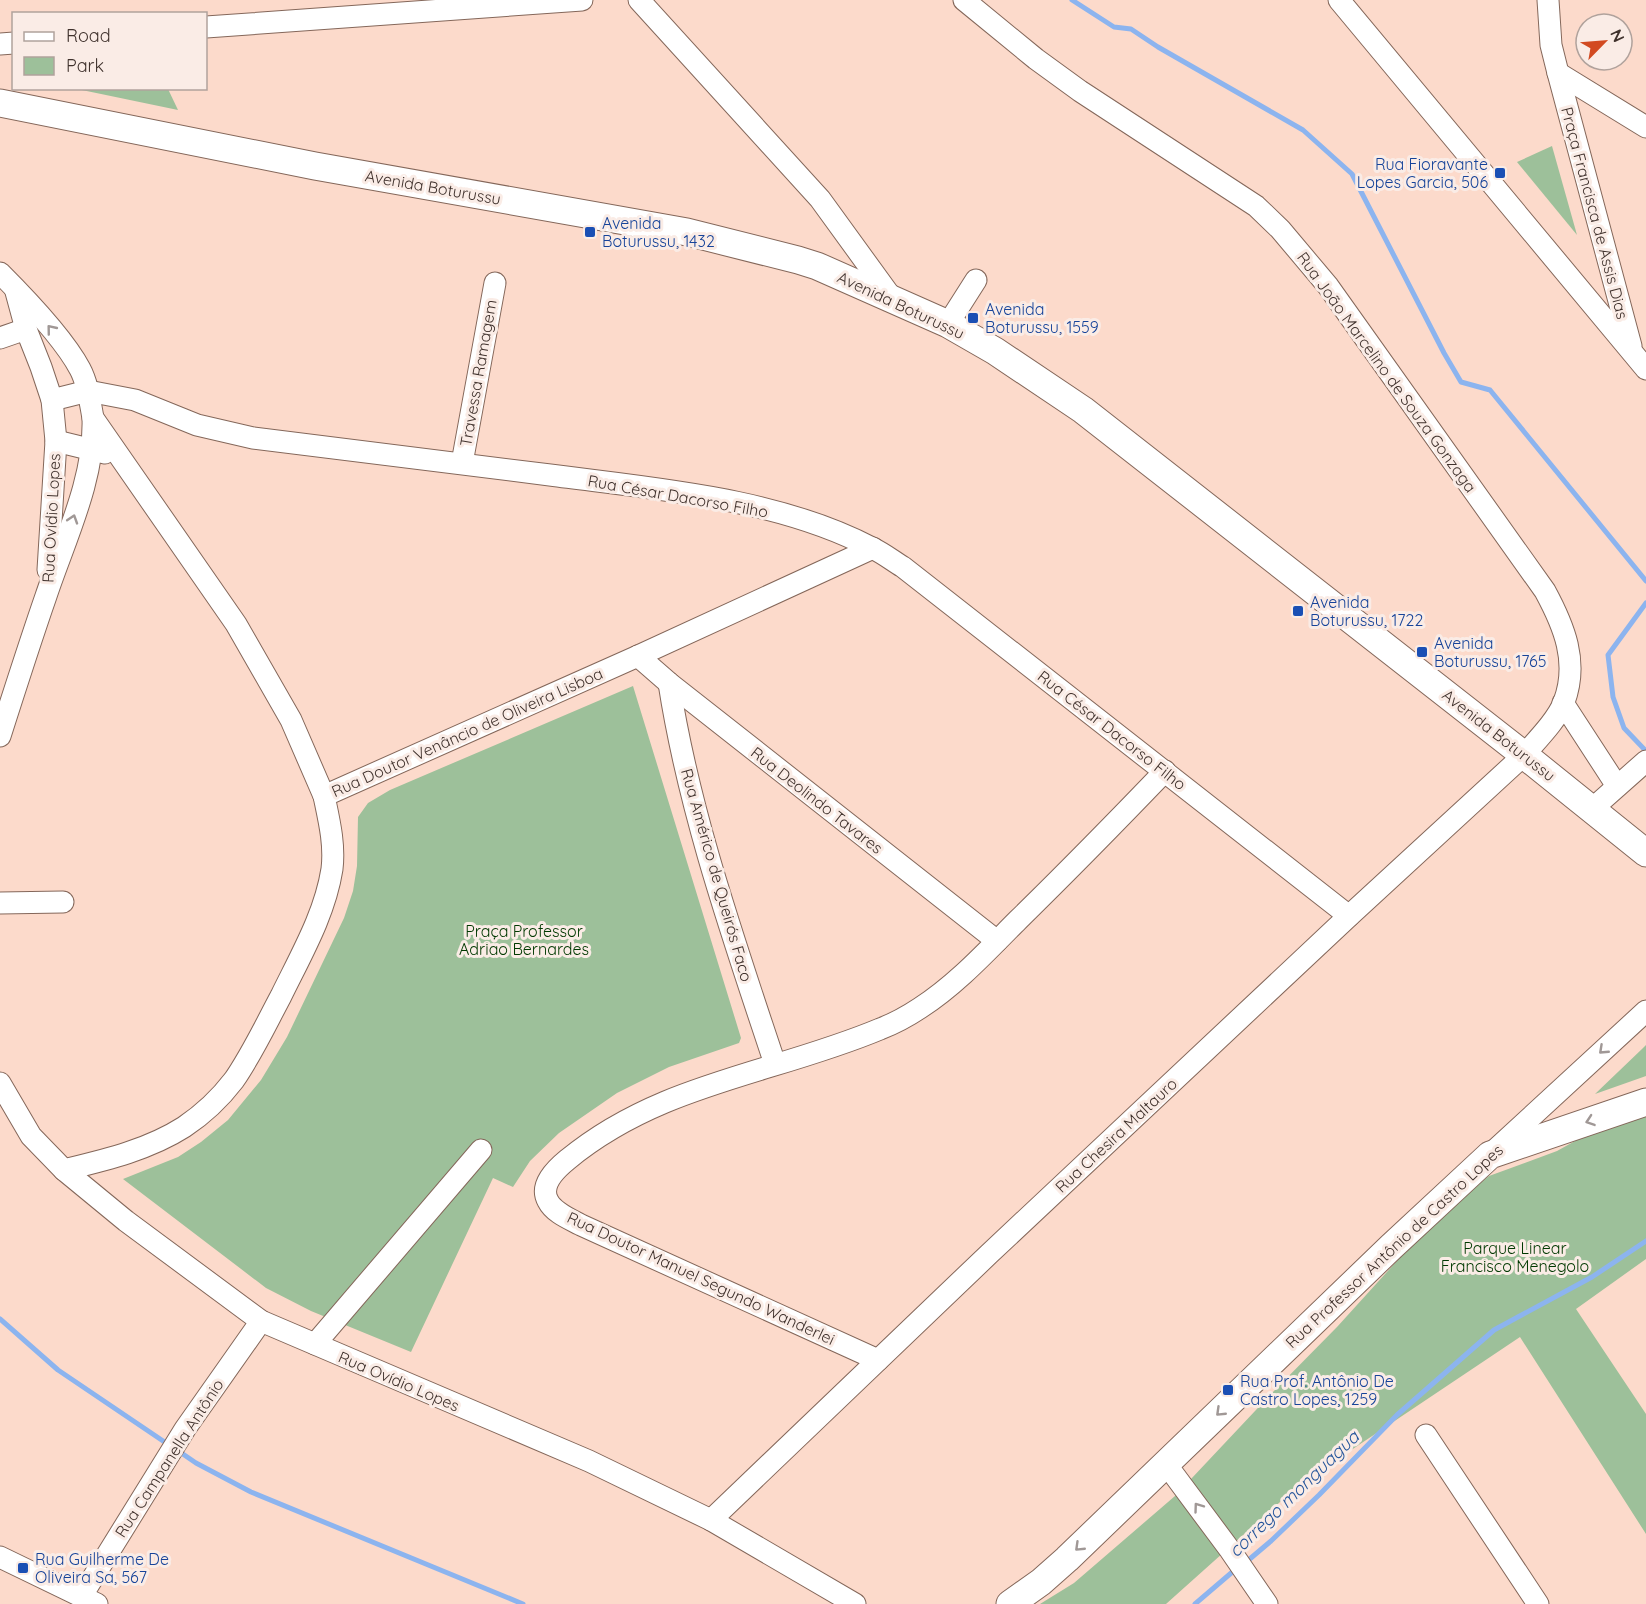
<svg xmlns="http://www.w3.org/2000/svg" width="1646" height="1604" font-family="Quicksand,sans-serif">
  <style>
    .green { fill: #9dc09a }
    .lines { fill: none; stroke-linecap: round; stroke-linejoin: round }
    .stream { stroke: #8cb4ef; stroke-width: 5 }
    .minor-casing { stroke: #84675a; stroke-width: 23 }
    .major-casing { stroke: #84675a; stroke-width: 29 }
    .minor { stroke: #fff; stroke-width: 21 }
    .major { stroke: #fff; stroke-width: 27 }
    .oneway { stroke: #a09896 }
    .transit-dot { fill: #1a4fb4; stroke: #faece6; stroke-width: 2 }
    .labels { text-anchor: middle; stroke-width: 6; stroke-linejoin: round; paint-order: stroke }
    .transit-label { font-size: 16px; fill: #164399; stroke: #faece6; text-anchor: start }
    .street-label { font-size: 16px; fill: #40322d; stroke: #faece6 }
    .park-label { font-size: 16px; fill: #003901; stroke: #faece6 }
    .water-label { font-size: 18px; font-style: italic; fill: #25559b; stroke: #faece6 }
  </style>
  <rect width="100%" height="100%" fill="#fcdacb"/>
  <!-- green -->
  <g class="green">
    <path d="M77,89H168L178,110Z"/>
    <path d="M1552,146L1577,235L1517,162Z"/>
    <path d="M633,686L741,1038L739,1043L669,1067L617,1093L559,1133L530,1161L513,1187L493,1178L411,1352L311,1311L266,1288L123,1179L178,1157L201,1142L228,1120L261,1080L287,1037L344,918L353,891L357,866L358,817L368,803L390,790Z"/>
    <path d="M1646,1045V1076L1595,1094L1642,1049Z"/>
    <path d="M1646,1115V1259L1576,1309L1646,1414V1534L1520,1337L1299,1485L1166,1604H1040L1074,1583L1175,1496L1271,1394L1337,1327L1435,1219L1489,1176L1557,1151L1593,1131Z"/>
  </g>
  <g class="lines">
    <!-- stream -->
    <g class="stream">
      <path d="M1072,0L1114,27L1131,29L1158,47L1303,130L1352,174L1444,353L1461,382L1490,390L1646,581"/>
      <path d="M1646,603L1608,655L1613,697L1624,728L1646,751"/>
      <path d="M0,1319L58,1370L169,1445"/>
      <path d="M177,1450L196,1463L251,1492L523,1604"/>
      <path d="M1245,1563L1271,1541L1319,1495L1397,1415L1494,1330L1592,1277L1646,1241"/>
      <path d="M1195,1604L1237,1568"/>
    </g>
    <defs>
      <g id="minor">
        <path d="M639,0L820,199L894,301"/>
        <path d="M1339,0L1646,369"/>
        <path d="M1548,0L1551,45L1558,73L1631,346"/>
        <path d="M206,27L582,0"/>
        <path d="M0,44L14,43"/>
        <path d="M1558,73L1646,127"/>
        <path d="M0,273C25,298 64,339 80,369C88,384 90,402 93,418L236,624L291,720L324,796"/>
        <path d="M16,292L26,329L41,367L52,400L56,441L48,570"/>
        <path d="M948,324L976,280"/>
        <path d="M0,338L26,329"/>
        <path d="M52,400L88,391L135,400L197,425L253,438C352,450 451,462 550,475C656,489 777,498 872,548C883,553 893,561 903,567L1349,916"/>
        <path d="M56,441L105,453"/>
        <path d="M462,463L495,283"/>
        <path d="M638,656L669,683L997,941"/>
        <path d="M669,683C689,813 734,940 775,1064"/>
        <path d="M1563,703L1617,786"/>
        <path d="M0,736C15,689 30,642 46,596C65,539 95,479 93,418"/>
        <path d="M1592,809L1646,761"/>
        <path d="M0,903L63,902"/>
        <path d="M0,1083L31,1136L64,1170L126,1221L261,1321L589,1461L711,1520L855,1604"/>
        <path d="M1494,1151L1646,1011"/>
        <path d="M64,1170C105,1160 148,1150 184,1127C202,1115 221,1097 234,1080C252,1054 266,1024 281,996C301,955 325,914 332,869C335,844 329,820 324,796L638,656L873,548"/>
        <path d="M315,1344L481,1150"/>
        <path d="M878,1360L581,1225C570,1219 554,1213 548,1201C539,1185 556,1169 567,1160C660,1083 773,1074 880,1029C893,1024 908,1016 920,1008C957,984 987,951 1018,920C1068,871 1117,821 1165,771"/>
        <path d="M1426,1435L1538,1604"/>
        <path d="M1166,1464L1230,1550L1267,1604"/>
        <path d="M711,1520L989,1254L1349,916L1524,755C1537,740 1557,720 1564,702C1579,662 1564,626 1545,591L1328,286L1280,229L1256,206L1080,91L1036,59L964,0"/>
        <path d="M0,1557L97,1604"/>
        <path d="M81,1597L185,1429L261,1321"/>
      </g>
      <g id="major">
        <path d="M0,103L315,166L687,232L798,260L817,266L948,324L995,351L1083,410L1524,755L1646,853"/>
        <path d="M1010,1604L1041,1582L1067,1559L1391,1247L1490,1155L1646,1102"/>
      </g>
    </defs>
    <!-- minor casing -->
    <use href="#minor" class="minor-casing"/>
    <!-- major casing -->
    <use href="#major" class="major-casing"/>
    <!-- minor -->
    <use href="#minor" class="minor"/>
    <!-- major -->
    <use href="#major" class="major"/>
  </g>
  <!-- one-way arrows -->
  <defs><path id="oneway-chevron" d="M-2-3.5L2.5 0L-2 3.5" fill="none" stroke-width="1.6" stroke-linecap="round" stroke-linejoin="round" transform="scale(1.5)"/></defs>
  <g class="oneway">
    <use href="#oneway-chevron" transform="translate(51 329) rotate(-129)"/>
    <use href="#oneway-chevron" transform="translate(73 519) rotate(-72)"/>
    <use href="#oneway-chevron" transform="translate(1603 1050) rotate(137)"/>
    <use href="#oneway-chevron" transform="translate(1590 1121) rotate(161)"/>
    <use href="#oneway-chevron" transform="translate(1220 1412) rotate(136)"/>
    <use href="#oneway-chevron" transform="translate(1198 1507) rotate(-126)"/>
    <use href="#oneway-chevron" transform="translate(1079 1547) rotate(136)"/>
  </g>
  <!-- markers -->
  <g class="transit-dot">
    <rect x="1494" y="167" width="12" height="12" rx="3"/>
    <rect x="584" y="226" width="12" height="12" rx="3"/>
    <rect x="967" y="312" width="12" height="12" rx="3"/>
    <rect x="1292" y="605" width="12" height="12" rx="3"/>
    <rect x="1416" y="646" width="12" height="12" rx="3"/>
    <rect x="1222" y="1384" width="12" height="12" rx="3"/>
    <rect x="17" y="1562" width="12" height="12" rx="3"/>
  </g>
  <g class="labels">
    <!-- transit labels -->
    <g class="transit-label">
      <text x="1488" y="170" text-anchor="end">Rua Fioravante<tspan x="1488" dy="18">Lopes Garcia, 506</tspan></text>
      <text x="602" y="229">Avenida<tspan x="602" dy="18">Boturussu, 1432</tspan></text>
      <text x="985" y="315">Avenida<tspan x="985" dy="18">Boturussu, 1559</tspan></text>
      <text x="1310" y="608">Avenida<tspan x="1310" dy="18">Boturussu, 1722</tspan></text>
      <text x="1434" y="649">Avenida<tspan x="1434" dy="18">Boturussu, 1765</tspan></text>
      <text x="1240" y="1387">Rua Prof. Antônio De<tspan x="1240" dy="18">Castro Lopes, 1259</tspan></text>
      <text x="35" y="1565">Rua Guilherme De<tspan x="35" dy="18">Oliveira Sa, 567</tspan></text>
    </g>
    <!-- street labels -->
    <g class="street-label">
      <text transform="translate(433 187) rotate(10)" y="6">Avenida Boturussu</text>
      <text transform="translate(1595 213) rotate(75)" y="6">Praça Francisca de Assis Dias</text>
      <text transform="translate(901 305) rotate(25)" y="6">Avenida Boturussu</text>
      <text transform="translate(1387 372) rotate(54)" y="6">Rua João Marcelino de Souza Gonzaga</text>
      <text transform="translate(478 373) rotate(-80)" y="6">Travessa Ramagem</text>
      <text transform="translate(678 496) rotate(10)" y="6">Rua César Dacorso Filho</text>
      <text transform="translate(51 518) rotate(-87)" y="6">Rua Ovídio Lopes</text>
      <text transform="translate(1112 730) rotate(38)" y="6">Rua César Dacorso Filho</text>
      <text transform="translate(467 732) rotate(-24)" y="6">Rua Doutor Venâncio de Oliveira Lisboa</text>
      <text transform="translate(1499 735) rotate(38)" y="6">Avenida Boturussu</text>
      <text transform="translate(817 800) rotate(38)" y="6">Rua Deolindo Tavares</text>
      <text transform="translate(717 875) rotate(74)" y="6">Rua Américo de Queirós Faco</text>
      <text transform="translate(1116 1135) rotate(-43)" y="6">Rua Chesira Maltauro</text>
      <text transform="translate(1394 1246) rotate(-43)" y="6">Rua Professor Antônio de Castro Lopes</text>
      <text transform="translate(701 1278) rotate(25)" y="6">Rua Doutor Manuel Segundo Wanderlei</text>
      <text transform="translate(399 1381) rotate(23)" y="6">Rua Ovídio Lopes</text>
      <text transform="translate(169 1458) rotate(-57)" y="6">Rua Campanella Antônio</text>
    </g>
    <!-- park labels -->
    <g class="park-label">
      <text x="524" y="937">Praça Professor<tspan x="524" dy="18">Adriao Bernardes</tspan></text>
      <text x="1515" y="1254">Parque Linear<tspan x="1515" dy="18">Francisco Menegolo</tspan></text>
    </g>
    <!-- water labels -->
    <g class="water-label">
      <text transform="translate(1294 1494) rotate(-44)" y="6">corrego monguagua</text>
    </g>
  </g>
  <!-- legend -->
  <rect x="12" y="12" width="195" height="78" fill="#faece6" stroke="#b0a29c" stroke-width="1.5"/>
  <rect x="24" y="32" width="30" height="9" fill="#ffffff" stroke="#b0a29c" stroke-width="1.5"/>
  <text x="66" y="42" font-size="18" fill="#40322d">Road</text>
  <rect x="24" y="57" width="30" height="18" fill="#9dc09a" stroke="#b0a29c" stroke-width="1.5"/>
  <text x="66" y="72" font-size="18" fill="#40322d">Park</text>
  <!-- north arrow -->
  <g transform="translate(1604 42) rotate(65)"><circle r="28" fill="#faece6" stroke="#b0a29c" stroke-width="1.5"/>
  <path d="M0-4.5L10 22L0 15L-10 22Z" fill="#d24a21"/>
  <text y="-9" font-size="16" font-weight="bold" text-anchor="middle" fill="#40322d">N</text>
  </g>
</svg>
